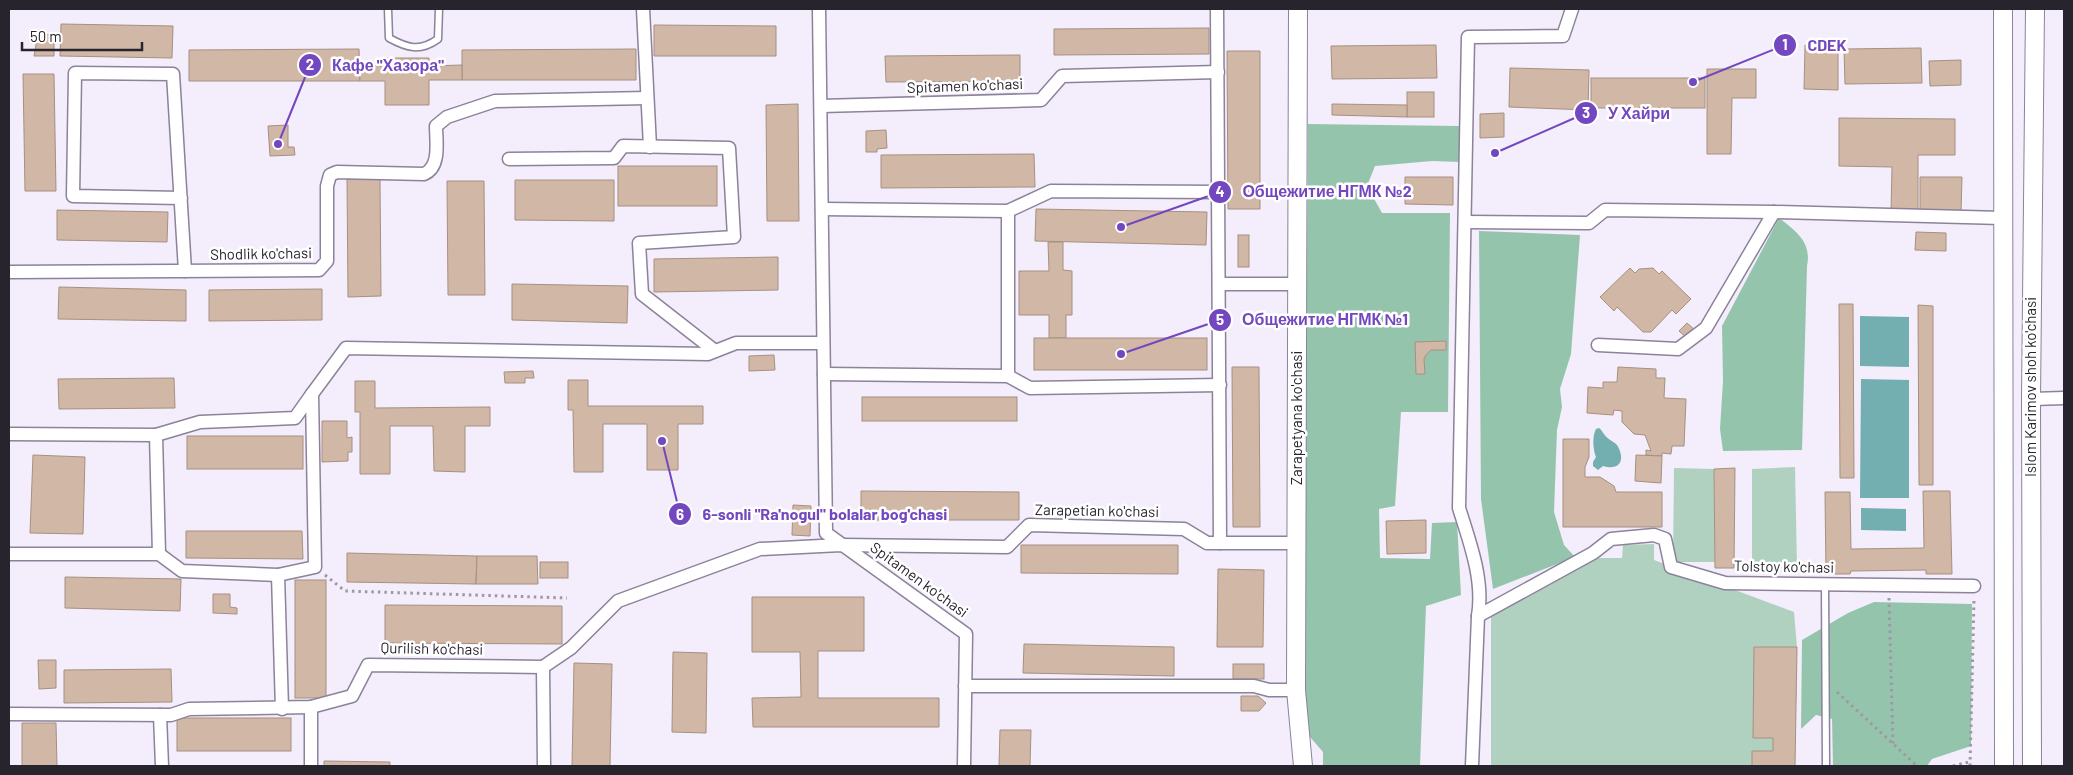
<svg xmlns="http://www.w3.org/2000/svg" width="2073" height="775" font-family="Barlow,sans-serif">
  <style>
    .green { fill: #b0d1c0 }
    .forest { fill: #94c5ac }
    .water { fill: #73afb0 }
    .building { fill: #d0b7a6; stroke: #a79080 }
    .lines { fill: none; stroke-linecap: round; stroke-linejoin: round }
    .lane-casing { stroke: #8c829a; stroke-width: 9 }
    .street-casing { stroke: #8c829a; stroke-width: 15 }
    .secondary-casing { stroke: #8c829a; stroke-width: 20 }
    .path { stroke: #9e98a5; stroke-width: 3; stroke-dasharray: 2.5 4; stroke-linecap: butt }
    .lane { stroke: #fff; stroke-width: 6 }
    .street { stroke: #fff; stroke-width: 12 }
    .secondary { stroke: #fff; stroke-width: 18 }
    .labels { text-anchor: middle; stroke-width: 5; stroke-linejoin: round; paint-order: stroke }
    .street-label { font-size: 15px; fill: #28242e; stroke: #fff }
    .leader { fill: none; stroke: #7247bf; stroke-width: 2 }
    .callout-dot { fill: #7247bf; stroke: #fff; stroke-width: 2 }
    .mark-label { font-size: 15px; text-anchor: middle; font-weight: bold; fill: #fff }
    .callout-label { font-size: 16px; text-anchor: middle; font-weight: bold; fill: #7247bf; stroke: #fff; stroke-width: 5; stroke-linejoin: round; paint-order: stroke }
  </style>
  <rect width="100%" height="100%" fill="#f3edfc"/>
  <!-- green -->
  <g class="green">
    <path d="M1795,467L1797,568H1752V469Z"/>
    <path d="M1674,468L1714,469L1715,562H1673Z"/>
    <path d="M1654,544V560L1794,612L1797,647L1795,766H1491V615L1599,558H1622L1623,545Z"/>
  </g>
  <!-- forest -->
  <g class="forest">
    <path d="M1308,124L1459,126L1460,162L1432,161L1375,166L1367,186L1382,213H1450L1448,412H1401L1395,506L1379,509L1380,558L1430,559L1432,523L1457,522L1461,595L1426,606L1420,766H1323V752L1304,730Z"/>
    <path d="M1779,218C1796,231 1812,242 1807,266L1802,450L1723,451L1720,429L1723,381L1722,326Z"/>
    <path d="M1479,231L1580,235L1571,354L1560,389L1562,407L1557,430L1554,512L1564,545L1575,557L1493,589L1481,499Z"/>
    <path d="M1874,602L1972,604L1971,746L1932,759L1927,766H1833L1832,719L1816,715L1801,729L1802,640L1848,613Z"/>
  </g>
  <!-- water -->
  <g class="water">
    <path d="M1860,316L1909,317V367L1860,366Z"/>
    <path d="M1861,379L1909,380V498H1860Z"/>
    <path d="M1599,428C1602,430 1602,432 1604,434C1607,439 1613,441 1617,445C1626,460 1620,471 1603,466L1598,470L1593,466V462L1596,457C1593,450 1592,436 1596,429Z"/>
    <path d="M1861,508L1906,509V531L1861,530Z"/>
  </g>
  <!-- building -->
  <g class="building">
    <path d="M61,24L173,26L172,58L60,56Z"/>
    <path d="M654,25L776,26V56H654Z"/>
    <path d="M1209,28V54L1054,55V29Z"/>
    <path d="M54,34V56H34L37,39L44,35Z"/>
    <path d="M1436,45L1437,78L1332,79L1331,46Z"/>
    <path d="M1805,45L1838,46V90L1804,89Z"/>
    <path d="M1921,48L1922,83L1845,84L1844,49Z"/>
    <path d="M359,49L360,81H189V50Z"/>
    <path d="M636,49V80H462V50Z"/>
    <path d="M1227,51H1260V209H1228Z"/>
    <path d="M1020,55V81L886,82L885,56Z"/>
    <path d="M384,58H429V66L462,65V80H429V105H385V81H360L359,65L385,66Z"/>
    <path d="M1961,60V85L1930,86L1929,61Z"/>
    <path d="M1510,68L1589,70L1588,110L1509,107Z"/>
    <path d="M1707,69H1756V98H1732L1731,154H1707Z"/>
    <path d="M23,74H54L56,191H25Z"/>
    <rect x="1591" y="78" width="114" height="30"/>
    <rect x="1407" y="92" width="27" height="25"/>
    <path d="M798,104L799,221H767L766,105Z"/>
    <path d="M1332,104L1407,105V117L1332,115Z"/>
    <path d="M1504,113V137L1480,138V114Z"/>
    <path d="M1839,118L1955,119V155H1918V211H1891L1892,167L1839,166Z"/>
    <path d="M288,125V147H294L295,155L270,156L268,126Z"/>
    <path d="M886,130L887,148L877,149V152H866V131Z"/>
    <path d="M1034,154L1035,187L881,188V155Z"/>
    <rect x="618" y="166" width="99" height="40"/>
    <path d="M1405,177H1453V205L1405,204Z"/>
    <path d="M1920,177H1962L1961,213H1920Z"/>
    <path d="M347,179H380L381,296L348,297Z"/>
    <path d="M515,180H614V221L515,220Z"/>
    <path d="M447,181H484L485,295H448Z"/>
    <path d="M1036,209L1207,212L1206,245L1035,241Z"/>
    <path d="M57,210L168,212L167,242L57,240Z"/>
    <path d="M1916,232L1946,233V251L1915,250Z"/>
    <rect x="1238" y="235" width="11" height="32"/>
    <path d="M1048,242H1063V270L1072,271V315H1066V338H1049V315H1019V271H1049Z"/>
    <path d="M778,257V290L654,292V259Z"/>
    <path d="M1630,268L1635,273L1639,269L1653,268L1659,274L1662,271L1691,299L1676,314L1672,310L1651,332H1643L1617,307L1614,311L1600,297Z"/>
    <path d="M512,284L628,286L627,323L512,320Z"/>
    <path d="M59,287L186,290V321L58,319Z"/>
    <path d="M322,289V320L209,321V290Z"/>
    <path d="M1839,304H1853L1854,478H1840Z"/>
    <path d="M1918,305L1933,306V485H1919Z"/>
    <path d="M1687,323L1695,330L1687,338L1679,331Z"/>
    <rect x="1034" y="338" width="173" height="32"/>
    <path d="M1446,341V350H1431L1426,355L1424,359L1425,374H1416L1415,342Z"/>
    <path d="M774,355L775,370L749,371V356Z"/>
    <path d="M1232,367H1259L1260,527H1233Z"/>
    <path d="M1618,367L1656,369V378H1665L1664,398L1686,399L1684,446H1672L1671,454L1662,453V456L1646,455V450L1651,451L1645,435L1634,434L1622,422V411L1614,410L1613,415L1587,413L1588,387L1603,388V382H1617Z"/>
    <path d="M533,371L534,378H525V383H505L504,372Z"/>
    <path d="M174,378L175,408L59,409L58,379Z"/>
    <path d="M568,380H588V406H703V424H678V470H647V424H603V472H574L573,410H568Z"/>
    <path d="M355,381H375V408L490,407V426H465V472L434,471L433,426H390V474H360V412H355Z"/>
    <rect x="862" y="397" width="155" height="24"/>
    <path d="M322,421H347V438L352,437V452H348V461L322,462Z"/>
    <rect x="187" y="436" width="116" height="33"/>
    <path d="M1563,439H1589V457L1585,467V477H1600L1614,486L1616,492H1662V527H1563Z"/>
    <path d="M33,455L85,457L83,534L30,533Z"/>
    <path d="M1636,455L1662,456L1661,483L1635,481Z"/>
    <path d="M1735,468L1734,568H1715L1714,469Z"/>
    <path d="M861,491L1019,492V520H861Z"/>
    <path d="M1923,491H1950L1952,574H1926V570L1851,571L1850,574H1826L1825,492H1850L1851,549L1924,548Z"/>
    <path d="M793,505L811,506L810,536L792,535Z"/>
    <path d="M1426,520V553L1387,554L1386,521Z"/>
    <path d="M186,531H302L303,559L186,558Z"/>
    <path d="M1021,545H1178V574L1021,573Z"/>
    <path d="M347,553L477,556L476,584L347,582Z"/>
    <path d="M477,556H537L538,584H476Z"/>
    <rect x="540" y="562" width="28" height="16"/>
    <path d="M1218,569L1264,570L1263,647H1217Z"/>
    <path d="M65,577L181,579L180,611L65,608Z"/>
    <rect x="295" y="580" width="31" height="118"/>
    <path d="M213,594H230V607L237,608V614L213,613Z"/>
    <path d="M752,597H864V651H818V698H939V727H753L752,698L801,697L800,652H752Z"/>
    <path d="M385,605L562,606V644L385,643Z"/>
    <path d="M1024,644L1174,647V676L1023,673Z"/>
    <path d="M1754,647H1797L1795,766H1752V751H1773V738H1753Z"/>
    <path d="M673,652L707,653L706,733L672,732Z"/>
    <path d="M38,660H56V688L39,689Z"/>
    <path d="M574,663L612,664L610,766H572Z"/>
    <rect x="1233" y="664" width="31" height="15"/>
    <path d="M171,669L172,702L64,703V670Z"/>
    <path d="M1241,696H1258L1266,703L1259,711H1241Z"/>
    <rect x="177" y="718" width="114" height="33"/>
    <path d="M22,723H56L57,766H22Z"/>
    <path d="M1000,730H1031L1030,766H999Z"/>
    <path d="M324,761L390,762V766H324Z"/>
  </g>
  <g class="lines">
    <defs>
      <g id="lane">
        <path d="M388,9L389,38C407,48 420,52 438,39L439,9"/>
        <path d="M1825,584L1826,766"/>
      </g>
      <g id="street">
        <path d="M643,9L650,147"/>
        <path d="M819,9L826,533L966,634L964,766"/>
        <path d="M1217,9L1220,543"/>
        <path d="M821,106L1041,100L1062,76L1218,72"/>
        <path d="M509,159L614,158L623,146L729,148L734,237L639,243L642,294L715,351"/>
        <path d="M181,198L73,196L75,73L173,74L185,271"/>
        <path d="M822,209L1008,211L1051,191L1219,192"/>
        <path d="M1008,211V376"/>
        <path d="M1466,222L1589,223L1605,210L1774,212L2002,218"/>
        <path d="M9,272L319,270L327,261V186L330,175L337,172L424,174C441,167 436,141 436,126L447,117L495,101L647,98"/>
        <path d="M1220,284H1297"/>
        <path d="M1598,345L1678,349L1706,328L1774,212"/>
        <path d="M824,374L1008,376L1030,388L1220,385"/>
        <path d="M2031,399L2064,398"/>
        <path d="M9,434L156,435L200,422L295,418L312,394"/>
        <path d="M156,435L159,554"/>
        <path d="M9,554H159L182,571L278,575L315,567L312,394L346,348L708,354L736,343H823"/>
        <path d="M278,575L282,709"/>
        <path d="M1478,616L1593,553L1611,539L1654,535L1665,539L1671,567L1725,583L1974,586"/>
        <path d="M543,667L571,648L618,601L760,549L841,545L1007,547L1029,525L1184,529L1207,543H1296"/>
        <path d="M543,667L544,766"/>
        <path d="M965,686H1254L1269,690H1296"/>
        <path d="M9,714L171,715L189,709L311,707L352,696L368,665L543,667"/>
        <path d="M160,715L162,766"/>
        <path d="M311,766V707"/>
        <path d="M1472,766L1478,616C1484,580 1470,543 1459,508L1468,37L1563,36L1572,9"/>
      </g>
      <g id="secondary">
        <path d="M1298,9L1296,690L1303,766"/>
        <path d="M2003,9L2004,766"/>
        <path d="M2032,766L2031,399L2035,9"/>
      </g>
    </defs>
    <!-- lane casing -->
    <use href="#lane" class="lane-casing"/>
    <!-- street casing -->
    <use href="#street" class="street-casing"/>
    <!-- secondary casing -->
    <use href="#secondary" class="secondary-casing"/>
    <!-- path -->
    <g class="path">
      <path d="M325,575L345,591L567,598"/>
      <path d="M1889,598L1893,745"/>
      <path d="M1837,692L1917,766"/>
      <path d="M1953,766L1969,762"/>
      <path d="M1970,766L1974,599"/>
    </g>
    <!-- lane -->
    <use href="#lane" class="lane"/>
    <!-- street -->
    <use href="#street" class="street"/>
    <!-- secondary -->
    <use href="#secondary" class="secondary"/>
  </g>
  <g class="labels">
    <!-- street labels -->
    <g class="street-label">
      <text transform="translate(965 86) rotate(-2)" y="5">Spitamen ko'chasi</text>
      <text transform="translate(261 254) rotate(-1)" y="5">Shodlik ko'chasi</text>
      <text transform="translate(2031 387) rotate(-90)" y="5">Islom Karimov shoh ko'chasi</text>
      <text transform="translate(1297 418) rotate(-90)" y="5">Zarapetyana ko'chasi</text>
      <text transform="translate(1097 511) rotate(1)" y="5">Zarapetian ko'chasi</text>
      <text transform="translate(1784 567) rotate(1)" y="5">Tolstoy ko'chasi</text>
      <text transform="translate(919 580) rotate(36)" y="5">Spitamen ko'chasi</text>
      <text transform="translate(432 649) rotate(1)" y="5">Qurilish ko'chasi</text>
    </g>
  </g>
  <!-- callouts -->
  <path class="leader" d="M1693 82L1785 45M278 144L310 65M1495 153L1586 113M1121 227L1220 192M1121 354L1220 320M662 441L680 514"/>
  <g class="callout-dot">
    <circle cx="1693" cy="82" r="5"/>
    <circle cx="278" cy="144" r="5"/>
    <circle cx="1495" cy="153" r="5"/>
    <circle cx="1121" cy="227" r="5"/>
    <circle cx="1121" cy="354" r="5"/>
    <circle cx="662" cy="441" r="5"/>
    <circle cx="1785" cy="45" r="12"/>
    <circle cx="310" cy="65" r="12"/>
    <circle cx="1586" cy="113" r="12"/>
    <circle cx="1220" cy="192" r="12"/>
    <circle cx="1220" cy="320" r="12"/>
    <circle cx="680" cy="514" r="12"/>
  </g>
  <g class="mark-label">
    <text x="1785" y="50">1</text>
    <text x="310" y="70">2</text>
    <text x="1586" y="118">3</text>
    <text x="1220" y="197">4</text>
    <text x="1220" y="325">5</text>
    <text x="680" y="520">6</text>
  </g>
  <g class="callout-label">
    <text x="1827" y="51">CDEK</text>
    <text x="388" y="71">Кафе "Хазора"</text>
    <text x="1639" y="119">У Хайри</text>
    <text x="1327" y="197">Общежитие НГМК №2</text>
    <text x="1325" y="325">Общежитие НГМК №1</text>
    <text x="825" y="520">6-sonli "Ra'nogul" bolalar bog'chasi</text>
  </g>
  <!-- border -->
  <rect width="2073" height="775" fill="none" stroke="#28242e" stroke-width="20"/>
  <!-- scale -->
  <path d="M22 42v8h120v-8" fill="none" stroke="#28242e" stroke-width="2.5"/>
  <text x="30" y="42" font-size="15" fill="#28242e" stroke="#ffffff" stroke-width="4" paint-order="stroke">50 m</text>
</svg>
